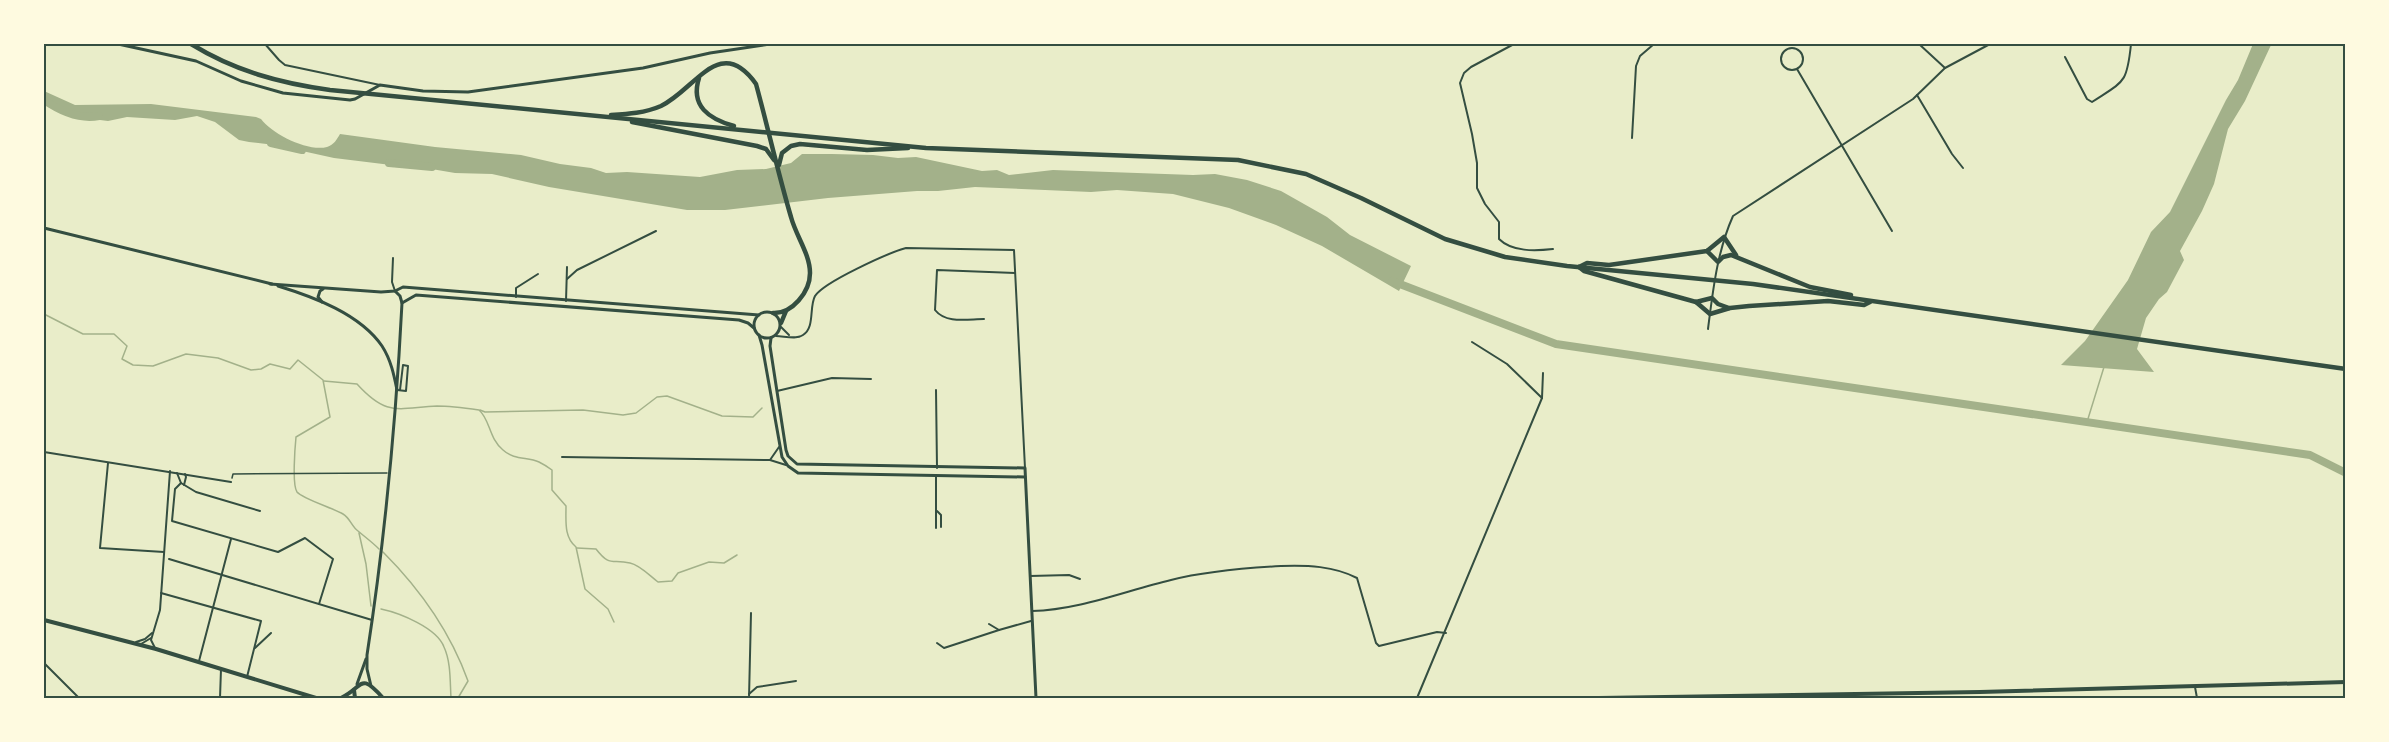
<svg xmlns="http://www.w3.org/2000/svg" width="2389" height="742" font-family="'PT Sans',sans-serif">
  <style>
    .water { fill: #a3b18a }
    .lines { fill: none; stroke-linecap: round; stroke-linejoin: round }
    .stream { stroke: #a3b18a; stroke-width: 1.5 }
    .river { stroke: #a3b18a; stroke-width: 8 }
    .path { stroke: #344e41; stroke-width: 1.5 }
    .minor { stroke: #344e41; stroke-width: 2 }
    .tertiary { stroke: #344e41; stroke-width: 3 }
    .primary { stroke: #344e41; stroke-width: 4 }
    .trunk { stroke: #344e41; stroke-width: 4.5 }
    .neatline { fill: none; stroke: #344e41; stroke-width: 2 }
  </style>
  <rect width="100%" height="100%" fill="#e9edc9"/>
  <!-- water -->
  <g class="water">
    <path d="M2253,44L2271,45L2245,101L2228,129L2214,184L2202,211L2180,251L2184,260L2167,292L2159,299L2146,318L2137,349L2154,372L2061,365L2085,341L2128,280L2151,232L2170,212L2226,100L2238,80Z"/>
    <path d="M44,91L75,105L151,104L256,117L261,119C272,134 308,152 327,147C334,145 337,139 340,134L435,147L521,155L560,164L591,168L606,173L627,172L700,177L737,170L766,169L791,163L802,154H832L873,155L898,158L916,157L982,171L997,170L1009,175L1053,170L1193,175L1215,174L1247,180L1281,191L1327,217L1350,235L1411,266L1399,291L1322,246L1276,225L1229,208L1173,194L1117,190L1091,192L975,187L938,191H917L828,198L725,210H687L549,187L492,174L455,173L408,165H391L334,158L275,145L249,142L239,140L215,122L197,116L175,120L127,117L108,121L92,119L54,104L44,97Z"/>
  </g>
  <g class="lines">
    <!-- stream -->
    <g class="stream">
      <path d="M44,314L83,334H114L127,346L122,359L133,365L153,366L186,354L218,358L251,370L261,369L270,364L290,369L298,360L323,380L330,417L296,437C295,447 292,485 297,492C303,499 333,508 343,514C350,518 352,527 358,531C365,537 372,542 379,549"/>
      <path d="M324,381L357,384C387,417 397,408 437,406C450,406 465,408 479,410C490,419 489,439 503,450C514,460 527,457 539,462C543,464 548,467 552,470V490L566,506C566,522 564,537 576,547L585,589L608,609L614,622"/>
      <path d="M480,410L485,412L583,410L623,415L636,413L657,397L667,396L722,416L753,417L762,408"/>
      <path d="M2087,422L2104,367"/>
      <path d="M359,533L366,564L371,606"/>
      <path d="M577,548L596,549C610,567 611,559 630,563C640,565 650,576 658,582L672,581L678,573L709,562L724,563L737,555"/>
      <path d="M383,552C420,589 450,631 468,681L458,698"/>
      <path d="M381,609C400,613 437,628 444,647C451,662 450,682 451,698"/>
    </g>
    <!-- river -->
    <g class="river">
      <path d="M44,100C60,111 79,120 99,116"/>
      <path d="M271,143L302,150"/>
      <path d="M389,163L432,167"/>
      <path d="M1392,281L1556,344L2310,455L2346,473"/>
    </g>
    <!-- path -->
    <path class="path" d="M232,478L233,474L387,473"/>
    <!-- minor -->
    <g class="minor">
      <path d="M265,44L279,60L285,65L380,85"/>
      <path d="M1514,44L1471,67L1464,73L1460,83L1472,134L1477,163V188L1485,204L1499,222V239C1512,252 1535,251 1553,249"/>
      <path d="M1919,44L1945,68"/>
      <circle cx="1792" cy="59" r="11"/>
      <path d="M2065,57L2087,99L2092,102C2124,81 2127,84 2131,44"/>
      <path d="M1797,69L1892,231"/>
      <path d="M1917,95L1952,154L1963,168"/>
      <path d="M1632,138L1636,66L1640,56L1654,44"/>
      <path d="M393,258L392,282L395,291"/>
      <path d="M567,279L577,270L656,231"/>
      <path d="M516,297V288L538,274"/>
      <path d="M566,301L567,267"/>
      <path d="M984,319C968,319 946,324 935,310L937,270L1015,273"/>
      <path d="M781,327L789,335"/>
      <path d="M1708,329C1713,290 1717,252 1733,216L1913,99L1945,68L1990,44"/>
      <path d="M776,336C784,336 796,340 803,335C815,328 809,307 815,296C824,282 888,253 906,248L1014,250L1025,468"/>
      <path d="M1472,342L1507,364L1542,398"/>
      <path d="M397,390L406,391L408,366L403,365L400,390"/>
      <path d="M936,390L937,468"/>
      <path d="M777,391L832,378L871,379"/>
      <path d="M779,447L770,460L786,465"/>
      <path d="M44,452L231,482"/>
      <path d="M562,457L770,460"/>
      <path d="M108,463L100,548L164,552"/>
      <path d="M177,473L181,483L196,492L260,511"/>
      <path d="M181,483L175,489L172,521L278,552L305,538L333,559L319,604"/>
      <path d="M184,485L186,477L185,474"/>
      <path d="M937,511L941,515V527"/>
      <path d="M936,528V475"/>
      <path d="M169,559L372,620"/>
      <path d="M1030,576L1069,575L1080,579"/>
      <path d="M161,593L261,621L247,677"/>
      <path d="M1032,611C1079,610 1125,591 1171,580C1206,571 1245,568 1281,566C1307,565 1334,566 1357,578L1376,643L1379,646L1437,632L1446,633"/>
      <path d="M989,624L999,630L1031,621"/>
      <path d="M136,642L145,639L152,633"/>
      <path d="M937,643L944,648L999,630"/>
      <path d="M141,644L151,638"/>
      <path d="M155,648L151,640L160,610L170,471"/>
      <path d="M255,648L271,633"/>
      <path d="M199,661L231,539"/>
      <path d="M44,663L79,698"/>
      <path d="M2195,687L2197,698"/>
      <path d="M749,694L757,687L796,681"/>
      <path d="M220,698L221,669"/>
      <path d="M749,698L751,613"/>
      <path d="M1417,698L1542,398L1543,373"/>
    </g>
    <!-- tertiary -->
    <g class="tertiary">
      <path d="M118,44L196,61L241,81L283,93L350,100L355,99L380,85L423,91L468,92L643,68L710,53L770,44"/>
      <path d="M44,228L272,284"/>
      <path d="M270,284L381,292L395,291L403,287L759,315"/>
      <path d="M278,286C314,297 360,314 382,346C391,360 394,375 397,390"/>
      <path d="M322,302L318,297L320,291L323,289"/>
      <path d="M402,303L416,295L739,320L748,323L754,328"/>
      <circle cx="767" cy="325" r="13"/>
      <path d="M759,335L762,345L782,457L788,466L798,473L1025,477"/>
      <path d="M771,338L770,346L786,450L788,456L797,464L1025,468L1036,698"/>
      <path d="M357,684L366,659"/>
      <path d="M371,686L367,669V655C385,538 396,421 402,303L400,296L395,291"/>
    </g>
    <!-- primary -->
    <g class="primary">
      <path d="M44,620L156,649L316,698"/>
      <path d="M354,690L355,698"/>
      <path d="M341,698C364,687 359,671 383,698"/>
      <path d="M1599,698L1980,692L2346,682"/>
    </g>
    <!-- trunk -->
    <g class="trunk">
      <path d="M191,44C235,71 279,83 330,90L926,148L1238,160L1306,174L1361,198L1445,239L1505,257L1567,266L1753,284L2346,369"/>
      <path d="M699,78C690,106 709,119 734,126"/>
      <path d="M611,115C628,114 645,113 661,106C695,90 720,33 756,84C768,128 778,173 791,217C796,236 810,254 810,273C810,292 792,314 773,313"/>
      <path d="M632,122L757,146L766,149L774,160"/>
      <path d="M779,165L782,153L791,146L800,144L867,150L908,148"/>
      <path d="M1707,251L1718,262L1723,257L1731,255L1810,287L1851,295"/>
      <path d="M1579,267L1587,263L1609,265L1707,251L1724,237L1736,255"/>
      <path d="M1579,267L1584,271L1696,302L1712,298L1718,304L1729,308"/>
      <path d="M1696,302L1710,314L1730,308L1749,306L1828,301L1864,305L1870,302"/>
      <path d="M781,323L786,311"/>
    </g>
  </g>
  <!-- border -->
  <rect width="2389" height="742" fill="none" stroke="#fefae0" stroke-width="90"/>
  <rect x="45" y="45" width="2299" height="652" class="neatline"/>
</svg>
